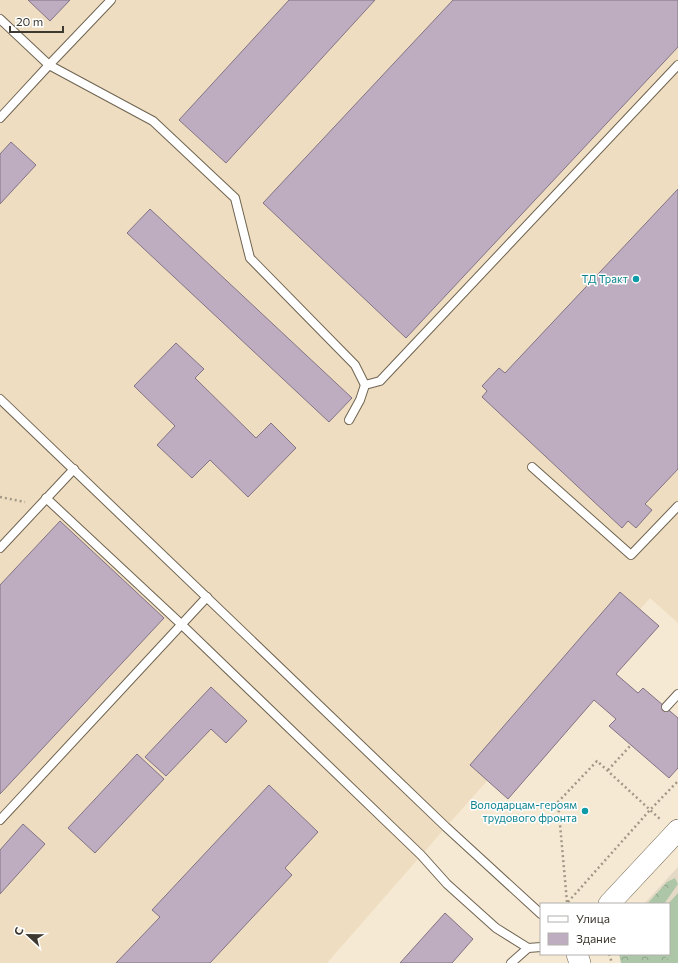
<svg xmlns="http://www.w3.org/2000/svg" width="678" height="963" font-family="Commissioner,sans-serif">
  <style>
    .built { fill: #eeddc0 }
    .education { fill: #e3d9c5 }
    .forest { fill: url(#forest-crowns) }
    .pitch { fill: #adc6a7 }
    .building { fill: #beadc1; stroke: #827385 }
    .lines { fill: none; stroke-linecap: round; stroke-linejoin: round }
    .lane-casing { stroke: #6f6451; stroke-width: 10 }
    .secondary-casing { stroke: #6f6451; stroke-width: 22 }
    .path { stroke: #a19888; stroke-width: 2.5; stroke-dasharray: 2 3; stroke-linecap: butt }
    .lane { stroke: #fff; stroke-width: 8 }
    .secondary { stroke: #fff; stroke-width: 21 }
    .culture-dot { fill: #0f9aa8; stroke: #fff; stroke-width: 1.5 }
    .labels { text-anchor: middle; stroke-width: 3; stroke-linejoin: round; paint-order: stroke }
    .culture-label { font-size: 11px; fill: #0d838f; stroke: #fff; text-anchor: end }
  </style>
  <defs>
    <pattern id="forest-crowns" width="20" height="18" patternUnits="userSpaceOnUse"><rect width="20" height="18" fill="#adc6a7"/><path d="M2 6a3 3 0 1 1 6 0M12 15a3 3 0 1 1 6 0" fill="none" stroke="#8ea288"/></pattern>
  </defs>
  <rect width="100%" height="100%" fill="#f6e9d3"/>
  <!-- built -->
  <path class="built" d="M0,0H678V623L650,598L446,827L327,963H0Z"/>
  <!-- education -->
  <path class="education" d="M678,867V963L669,954V904H644Z"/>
  <!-- forest -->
  <g class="forest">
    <path d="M675,878L678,884L664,904H647L667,882Z"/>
    <path d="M619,954H669L678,963H621Z"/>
  </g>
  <!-- pitch -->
  <path class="pitch" d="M678,893V963H672L662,954H669L668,904Z"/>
  <!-- building -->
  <g class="building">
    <path d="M28,0H70L50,21Z"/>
    <path d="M289,0H375L226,163L179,120Z"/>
    <path d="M453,0H678V47L406,338L263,203Z"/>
    <path d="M11,142L36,165L0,204V154Z"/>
    <path d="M678,189V469L645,504L652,510L636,528L628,521L622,528L482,397L487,391L482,386L499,368L505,373Z"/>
    <path d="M150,209L352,398L329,422L127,233Z"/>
    <path d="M176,343L204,369L195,378L256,438L271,423L296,448L248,497L210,460L192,478L157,445L175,426L134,386Z"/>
    <path d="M60,521L164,618L0,794V585Z"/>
    <path d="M620,592L659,626L616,674L638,693L643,688L678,718V768L669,778L609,726L616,719L594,700L508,799L470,765Z"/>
    <path d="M211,687L247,721L226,743L211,729L166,776L145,757Z"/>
    <path d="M137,754L164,779L95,853L68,828Z"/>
    <path d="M269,785L318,832L285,868L292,875L210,963H116L160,917L152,910Z"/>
    <path d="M23,824L45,844L0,894V850Z"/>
    <path d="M445,913L473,939L452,963H400Z"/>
  </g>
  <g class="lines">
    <defs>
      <g id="lane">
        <path d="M0,19L49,65L153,121L235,198L250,258L355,365L365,385L380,381L678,65"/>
        <path d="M0,118L49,65L111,0"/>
        <path d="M0,399L446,827L541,914"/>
        <path d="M349,420L360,400L365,385"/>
        <path d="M532,467L631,555L678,506"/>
        <path d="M46,498L181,624L421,855L447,884L496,928L528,948"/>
        <path d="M0,548L74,469"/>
        <path d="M666,707L678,694"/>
        <path d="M0,820L207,597"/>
        <path d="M511,963L528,948L541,947"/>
      </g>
      <g id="secondary">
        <path d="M609,904L678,830"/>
        <path d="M577,954L580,963"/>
      </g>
    </defs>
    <!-- lane casing -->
    <use href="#lane" class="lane-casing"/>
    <!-- secondary casing -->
    <use href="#secondary" class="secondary-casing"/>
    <!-- path -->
    <g class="path">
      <path d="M0,497L25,502"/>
      <path d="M608,770L631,745"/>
      <path d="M567,902L558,802L597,761L661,820"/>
      <path d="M568,902L650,810L678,781"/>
      <path d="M609,954L612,963"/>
    </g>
    <!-- lane -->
    <use href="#lane" class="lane"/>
    <!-- secondary -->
    <use href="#secondary" class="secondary"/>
  </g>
  <!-- markers -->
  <g class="culture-dot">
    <circle cx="636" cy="279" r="4"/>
    <circle cx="585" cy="811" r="4"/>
  </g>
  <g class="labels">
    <!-- culture labels -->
    <g class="culture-label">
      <text x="628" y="283">ТД Тракт</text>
      <text x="577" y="809">Володарцам-героям<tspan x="577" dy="13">трудового фронта</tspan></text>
    </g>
  </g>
  <!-- legend -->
  <rect x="540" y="903" width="130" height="52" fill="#ffffff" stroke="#b2b0ac"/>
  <rect x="548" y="916" width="20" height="6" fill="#ffffff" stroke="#b2b0ac"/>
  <text x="576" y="923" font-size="12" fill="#3e3930">Улица</text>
  <rect x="548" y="933" width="20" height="12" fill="#beadc1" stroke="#b2b0ac"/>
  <text x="576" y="943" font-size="12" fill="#3e3930">Здание</text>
  <!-- north arrow -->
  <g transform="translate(28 935) rotate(292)" stroke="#ffffff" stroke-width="3" paint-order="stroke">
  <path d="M0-3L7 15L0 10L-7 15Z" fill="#3e3930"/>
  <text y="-6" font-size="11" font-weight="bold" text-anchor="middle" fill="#3e3930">С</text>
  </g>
  <!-- scale -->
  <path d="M10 26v6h53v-6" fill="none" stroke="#3e3930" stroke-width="2"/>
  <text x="16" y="26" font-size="12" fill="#3e3930" stroke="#ffffff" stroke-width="3" paint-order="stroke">20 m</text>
</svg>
